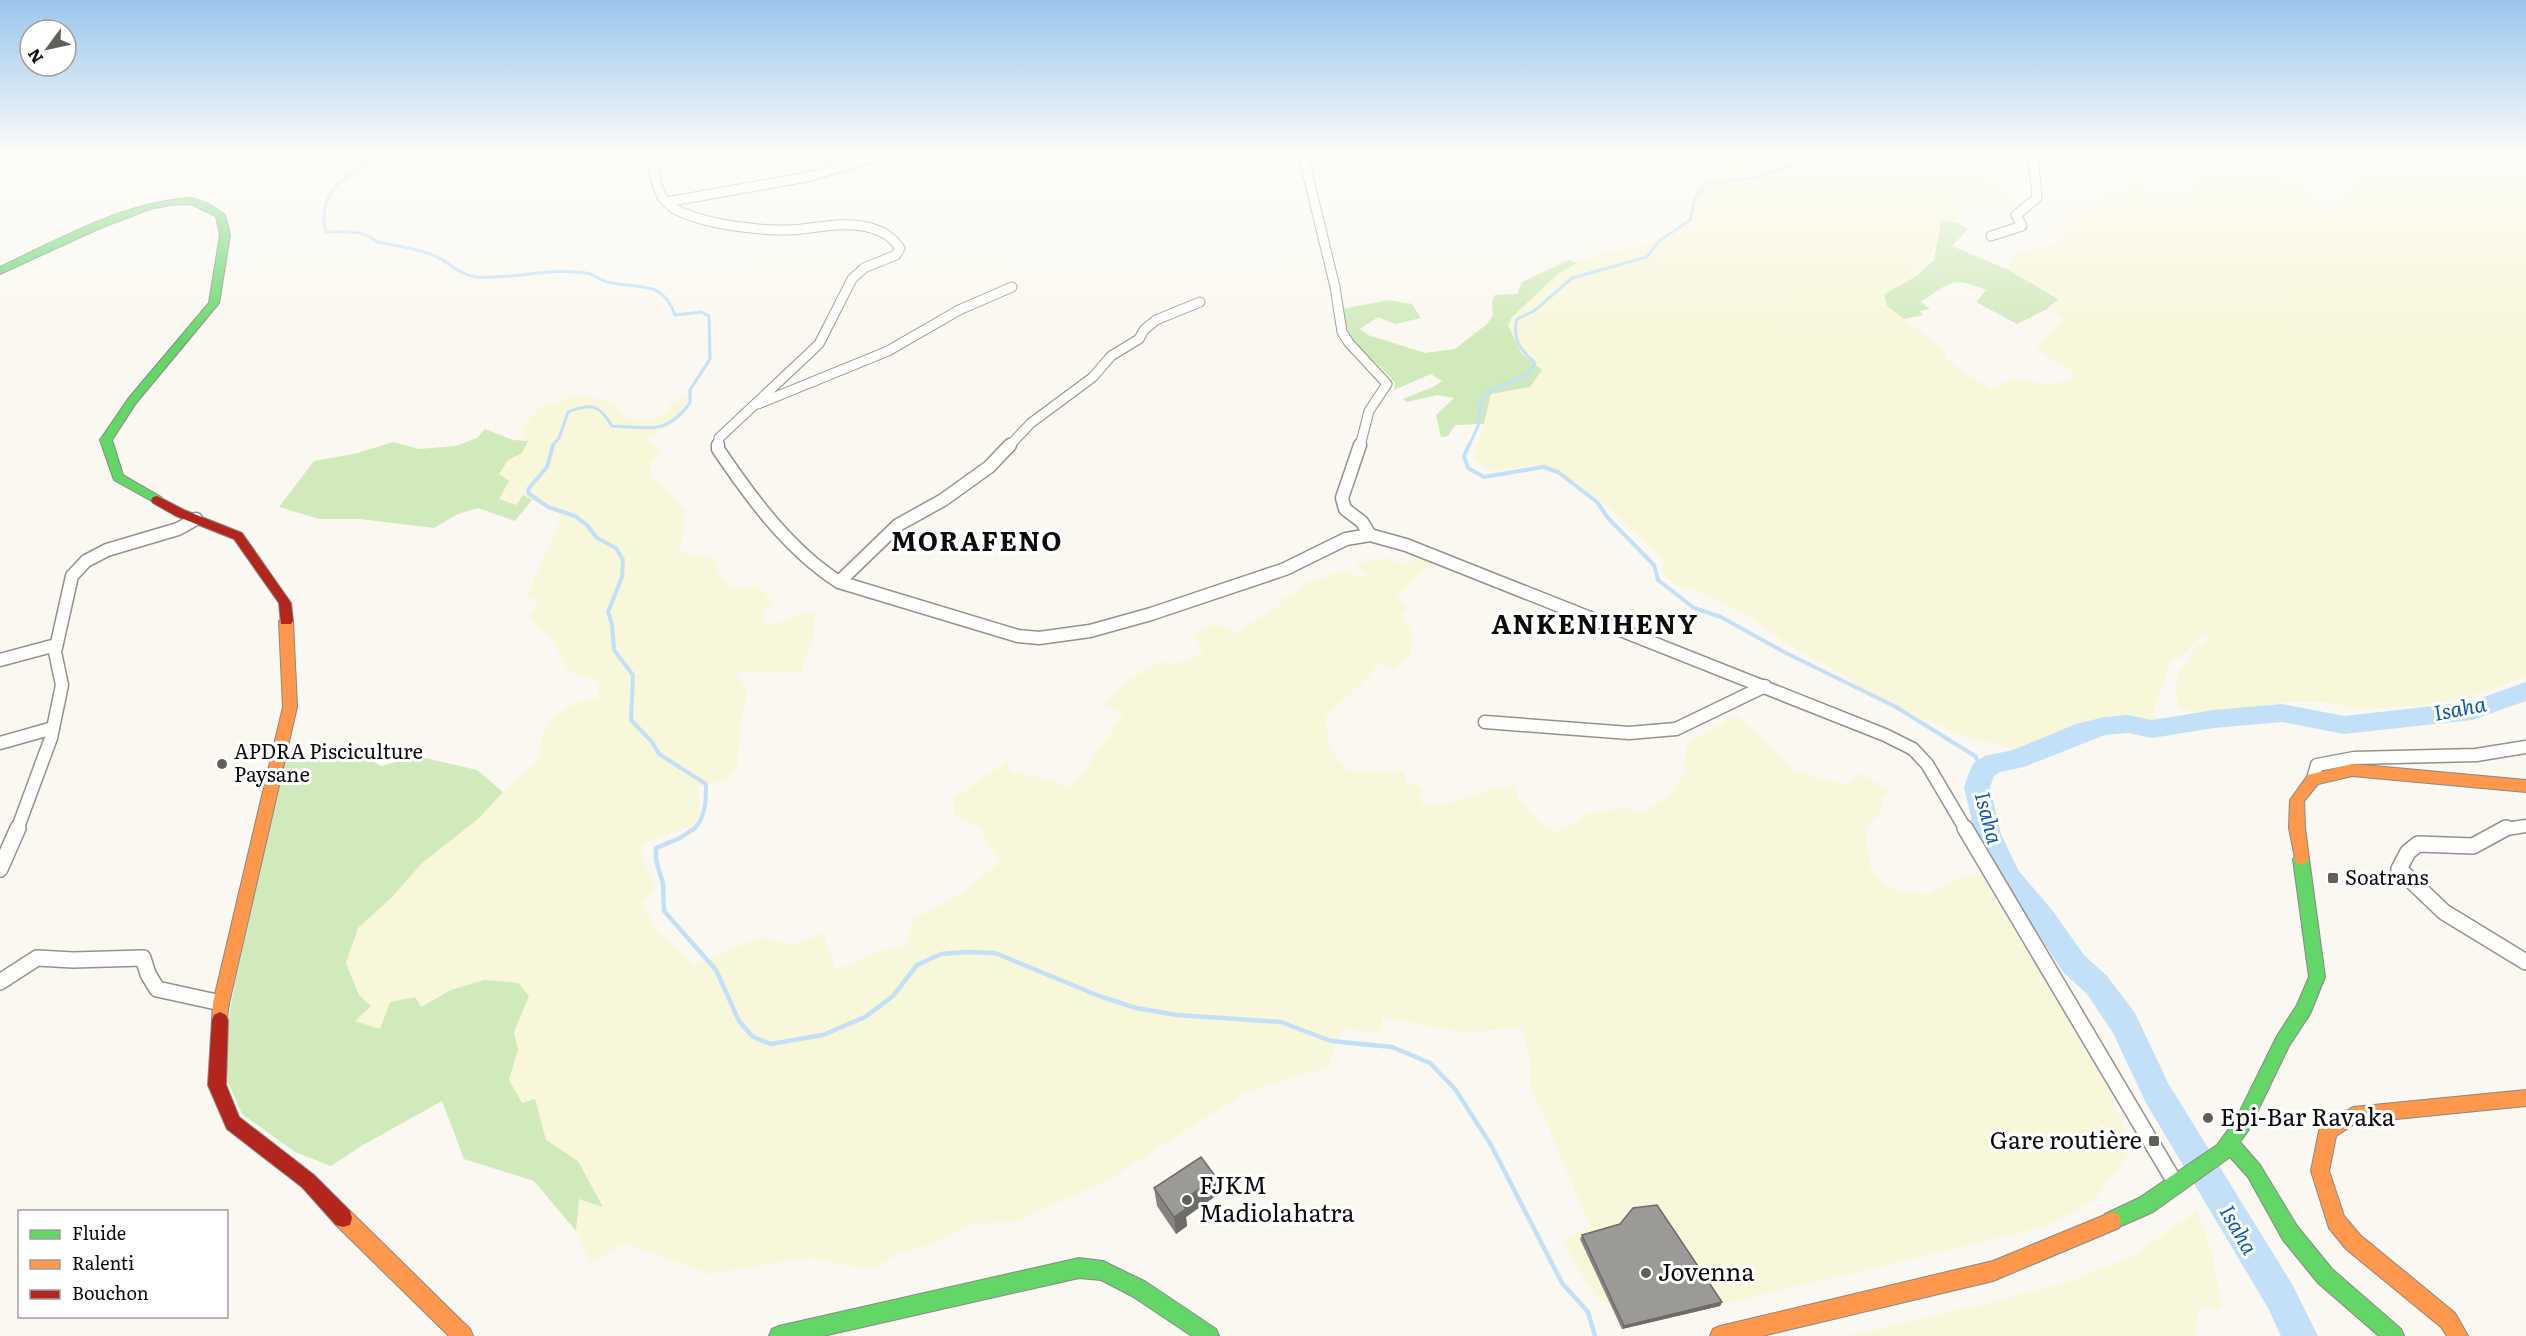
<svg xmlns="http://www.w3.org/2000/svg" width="2526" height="1336" font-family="Literata,serif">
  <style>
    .farmland { fill: #f8f7da }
    .forest { fill: #d0eabb }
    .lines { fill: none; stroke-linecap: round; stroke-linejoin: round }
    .stream-far2 { stroke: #c2e1f8; stroke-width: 3 }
    .stream-far1 { stroke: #c2e1f8; stroke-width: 4 }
    .stream { stroke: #c2e1f8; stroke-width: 4.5 }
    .river { fill: #c2e1f8; fill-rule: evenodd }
    .street-far2-casing { stroke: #93928f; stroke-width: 11 }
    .street-far1-casing { stroke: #93928f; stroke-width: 15 }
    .street-casing { stroke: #93928f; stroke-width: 18 }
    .fast-casing { stroke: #8a8985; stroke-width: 2 }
    .slow-casing { stroke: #8a8985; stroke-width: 2 }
    .jam-casing { stroke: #8a8985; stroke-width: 2 }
    .street-far2 { stroke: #fefefd; stroke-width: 9 }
    .street-far1 { stroke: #fefefd; stroke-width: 12 }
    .street { stroke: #fefefd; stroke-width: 15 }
    .fast { fill: #63d668; fill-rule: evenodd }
    .slow { fill: #ff974d; fill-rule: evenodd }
    .jam { fill: #b3261e; fill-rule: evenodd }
    .wall { fill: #868481 }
    .shaded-wall { fill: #6d6c69 }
    .building { fill: #9c9a96; stroke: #6d6c69; stroke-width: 1.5 }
    .poi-dot { fill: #5f5f5c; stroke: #fff; stroke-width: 2 }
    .labels { text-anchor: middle; stroke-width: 6; stroke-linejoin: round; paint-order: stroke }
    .poi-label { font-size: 20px; fill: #0c0c0c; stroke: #fff; text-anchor: start }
    .water-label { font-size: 21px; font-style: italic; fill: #0c59a7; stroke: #fff }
    .near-poi-label { font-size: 24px; fill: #0c0c0c; stroke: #fff; text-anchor: start }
    .district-label { font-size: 26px; font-weight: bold; letter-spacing: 1.5px; fill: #0c0c0c; stroke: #fff }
  </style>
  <rect width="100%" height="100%" fill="#faf8f0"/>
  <!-- farmland -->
  <g class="farmland">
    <path d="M1734,155H1968L1971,165L1998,189L2010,209L1961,206L1958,223L1941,220L1932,260L1924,264L1914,278L1902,283L1884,295L1887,306L1943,349L1947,360L1991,390L2012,378L2042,384L2066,382L2075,377L2070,369L2052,360L2037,348L2064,317L2047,309L2061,298L2009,269L2013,256L2027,250L2044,249L2060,242L2061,233L2106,197L2138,185L2163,199L2192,190L2202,177L2232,174L2267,176L2297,184L2336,221L2342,206L2360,182L2386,167L2417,160V155H2526V677L2477,694L2424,705L2364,710L2327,702H2282L2217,714L2192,712L2179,708L2176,690L2178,673L2187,664L2193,650L2210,638L2203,635L2182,657L2171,661L2153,711L2160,722L2155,723L2134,719L2079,727L2013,750L1958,734L1857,689L1850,679L1792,647L1739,610H1734L1700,591L1677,586L1663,574L1664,561L1606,505L1576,482L1536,465L1490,471L1473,457L1485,423L1491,394L1530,387L1521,353L1508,325L1512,317L1558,274L1577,263L1597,254L1642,247L1672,231L1690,217L1693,198L1701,173Z"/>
    <path d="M577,395L605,400L616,406L623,416L639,420L655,419L666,413L671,404L677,402L681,396L688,397L677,421L646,439L661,449L650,465V477L662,485L684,510V531L678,552L714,558L717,571L732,589L759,586L773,604L764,610L763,624L779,623L805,613L815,612L814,635L801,672H736L747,692L740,727L737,766L727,780L698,787L700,816L689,827L646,842L640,854L656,888L643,902L655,930L694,964L763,937L792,946L823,933L836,970L881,951L908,945L914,919L961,894L1000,862L979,827L954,814L953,799L1007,762L1011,772L1048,779L1068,788L1085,773L1094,753L1105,742L1124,714L1105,705L1131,679L1161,662L1174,665L1204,653L1193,636L1215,624L1237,632L1281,604V600L1304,588L1302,584L1348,570L1357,578L1366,575L1356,565L1361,562L1389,558L1403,565L1420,557L1430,564L1396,598L1407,608L1400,613L1412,633L1410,656L1394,669L1378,663L1370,675L1325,717L1329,747L1348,771H1403L1407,783L1420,787L1421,803L1432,806L1464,799L1500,787L1515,786L1518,800L1543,826L1557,832L1588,814L1624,807L1643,813L1671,794L1684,774L1687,744L1736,715L1795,771L1848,786L1860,773L1890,791L1884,798L1880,813L1867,827L1866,845L1871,858L1869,864L1875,877L1896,891L1927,895L1944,885L1967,876L1981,874L2107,1086L2133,1148L2093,1201L2046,1226L1622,1329L1612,1305L1601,1301L1587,1285L1563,1241L1590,1226L1531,1087L1530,1062L1521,1027L1464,1033L1383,1017L1380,1033L1342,1029L1327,1069L1305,1073L1244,1093L1113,1177L1016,1222L972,1224L924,1247L901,1252L874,1268L838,1264L810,1257L709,1274L625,1243L590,1263L576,1231L579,1199L603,1206L578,1161L546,1141L535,1099L522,1103L509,1080L518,1050L514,1032L451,990L380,1029L354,1021L371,1006L359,995L346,963L358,927L392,897L422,863L478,819L503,792L539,761L542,736L550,720L572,705L598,698L599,682L567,670L554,642L528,617L539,602L527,596L561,518L557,512L523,495L516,505L498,499L499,474L508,460L522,453L528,441L522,429L539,408Z"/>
    <path d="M2197,1211L2212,1253L2222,1309L2199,1308L2195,1336H1847L1994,1302L2071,1281L2133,1256Z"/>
  </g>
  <!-- forest -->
  <g class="forest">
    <path d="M1941,221L1958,223L1968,229L1952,246L2009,270L2058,299L2047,309L2017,324L1976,302L1986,290C1950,276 1952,282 1921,302L1930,309L1920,311L1923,315L1904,319L1887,306L1884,294L1915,277L1934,260Z"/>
    <path d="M1569,260L1577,263L1558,274L1512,317L1508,325L1521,353L1542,370L1530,387L1491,394L1484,424L1455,425L1448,436L1441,437L1436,415L1454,398L1437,395L1407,402L1403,399L1433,387L1442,381L1431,374L1394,390L1395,383C1376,359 1344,343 1342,309L1389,300L1412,304L1421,318L1395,324L1378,317L1360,329L1368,335L1425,353L1455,349L1487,324L1493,315L1492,301L1495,295L1517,294L1522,282Z"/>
    <path d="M485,429L513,440L528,441L522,453L508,460L499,474L509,481L499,499L516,505L523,495L532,500L515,521L478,508L458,514L434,528L360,519H319L279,507L314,461L354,454L393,442L419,449L456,446L477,438Z"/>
    <path d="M321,754L361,756L382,766L416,756L477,770L503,792L478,819L422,863L392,897L358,928L346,963L359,995L371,1006L355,1021L380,1029L390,1002L415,997L421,1007L451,990L484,980L518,983L529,996L514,1032L518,1050L509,1080L522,1103L535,1099L546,1140L578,1161L603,1207L579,1199L576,1231L534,1181L464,1159L442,1101L363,1145L331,1166L295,1152L242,1114L228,1082L225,1042L234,987L285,758Z"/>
  </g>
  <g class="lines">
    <!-- stream-far2 -->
    <g class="stream-far2">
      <path d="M380,155C349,175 315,189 326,232C344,232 364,229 377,242C396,246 418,248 435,256C449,262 459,275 476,277C512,280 550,267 586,273C594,274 600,280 607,282C638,290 662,278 675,315L701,312L709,316L710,359L690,390V403C666,436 649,427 612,426C599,404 591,403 568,412L559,438L552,446"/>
      <path d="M1469,446L1478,426L1481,402L1487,393L1528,374L1535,363C1520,350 1512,339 1517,319L1534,311L1572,278L1647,257L1659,241L1690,220L1695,197L1707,183L1756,178L1819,155"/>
    </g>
    <!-- stream-far1 -->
    <g class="stream-far1">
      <path d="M553,445L547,467L529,488L528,493L548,507L575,516L587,525L597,538L616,548L623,560L622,577L608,612L612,624L614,650L633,675L631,720L652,742L659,754L706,784C706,801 706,818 693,830"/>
      <path d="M1469,445L1464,456L1468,468L1484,477L1543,467L1558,472L1597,502L1608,518L1654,565L1658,580L1694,608L1721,617L1786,653L1896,707L1975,756L1983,770"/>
    </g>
    <!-- stream -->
    <path class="stream" d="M695,828L680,838L656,848V860L663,884L664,911L716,970L739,1021L753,1037L771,1044L823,1035L865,1017L893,996L917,965L941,954L965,952L995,953L1099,996L1136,1008L1177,1015L1281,1022L1331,1041L1392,1047L1430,1063L1455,1089L1491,1145L1562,1283L1588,1312L1595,1336"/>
    <!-- river -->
    <path class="river" d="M2526,682V701L2472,720L2344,734L2282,722L2214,728L2152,738L2128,733L2105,735L2024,767L2000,772L1994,776L1990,787L2001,834L2018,870L2052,910L2084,955L2107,976L2135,1013L2168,1083L2292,1284L2318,1336H2281L2268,1308L2146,1103L2113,1033L2087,994L2064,973L2032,926L1998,885L1975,834L1964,787L1970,770L1974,763L1985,756L2013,750L2076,724L2105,717L2128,715L2152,720L2214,710L2282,704L2344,716L2470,702Z"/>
    <defs>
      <g id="street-far2">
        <path d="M651,155C654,167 655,184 661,195C674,223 760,231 789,230C815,229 845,220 871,228C885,232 891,237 900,248L896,255L864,268L852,279L819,344L719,438L718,446"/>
        <path d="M1303,155L1335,287L1342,332L1349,343L1387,384L1369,411L1360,446"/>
        <path d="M667,202L807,177L883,155"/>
        <path d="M1991,236L2022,226L2016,215L2037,198L2033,155"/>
        <path d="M758,404L888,351L959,310L1012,287"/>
        <path d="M1009,446L1031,423L1093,377L1111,356L1139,339L1144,330L1156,320L1200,302"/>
      </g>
      <g id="street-far1">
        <path d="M718,445V449C751,498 789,550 839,582L1018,636L1039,638L1090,631L1151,614L1285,569L1346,539L1370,535L1406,545L1885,735L1913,749L1927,764L1966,830"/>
        <path d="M1360,445L1342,498L1345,509L1362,522L1370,535"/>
        <path d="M839,582L898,525L943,500L989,467L1010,445"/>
        <path d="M0,660L56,645"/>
        <path d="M1485,722L1629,733L1676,729L1765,686"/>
        <path d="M0,743L53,728"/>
        <path d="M2313,779L2317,765L2354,758L2476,755L2526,747"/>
        <path d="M17,830L51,738L62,685L55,652L72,576L86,561L107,550L178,529L196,519"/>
        <path d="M2500,830L2526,826"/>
      </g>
      <g id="street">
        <path d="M1965,828L2176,1184"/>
        <path d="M2506,828L2473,846L2418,844L2408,852L2399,869L2444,912L2526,962"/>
        <path d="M0,869L18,828"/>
        <path d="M0,982L37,958L73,960L143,958L148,974L157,989L221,1003"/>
      </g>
      <g id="fast">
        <path d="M191,198L209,204L225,215L230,235L219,303L136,403L112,440L123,475L161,497L163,500L161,503L157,504L114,480L100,440L128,399L209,303L220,235L216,216L191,204L171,205L150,209L98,229L0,274V267C60,239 123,202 191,198Z"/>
        <path d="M2301,853L2306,855L2309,859L2325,977L2310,1014L2289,1046L2248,1131L2240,1142L2260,1165L2297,1226L2332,1269L2401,1329L2404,1336H2379L2318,1283L2283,1240L2248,1177L2230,1157L2153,1212L2112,1230L2105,1228L2103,1221L2105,1214L2139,1198L2217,1145L2236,1119L2277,1036L2297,1005L2309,977L2293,859L2296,855Z"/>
        <path d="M1079,1258L1103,1261L1146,1282L1216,1329L1219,1336H1192L1132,1296L1101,1280L1079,1278L823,1336H769L772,1329L779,1326Z"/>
      </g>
      <g id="slow">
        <path d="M286,616L293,621L297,707L229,1003L226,1025L220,1028L214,1025L212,1020L213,1003L283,707L279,621Z"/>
        <path d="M2352,764L2526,780V792L2352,776L2318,784L2304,801L2305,828L2309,859L2306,863L2301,865L2296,863L2289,828L2290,800L2308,775Z"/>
        <path d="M2526,1090V1106L2356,1123L2336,1136L2329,1171L2344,1216L2360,1235L2455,1313L2468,1336H2447L2441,1327L2346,1249L2329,1228L2311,1171L2319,1131L2322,1125L2353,1107Z"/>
        <path d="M343,1209L350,1211L470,1329L473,1336H449L336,1225L334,1218L336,1211Z"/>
        <path d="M2112,1212L2119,1214L2121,1221L2119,1228L1993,1281L1762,1336H1710L1713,1329L1720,1326L1993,1261Z"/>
      </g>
      <g id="jam">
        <path d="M157,496L184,510L242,533L291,603L293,621L291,624H281L279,603L234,539L176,516L153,503L151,500L153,497Z"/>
        <path d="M220,1012L226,1015L228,1020L226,1085L239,1117L314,1175L350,1211L352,1218L350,1225L343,1227L336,1225L302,1187L227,1129L208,1085L212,1020L214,1015Z"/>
      </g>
    </defs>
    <!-- street-far2 casing -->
    <use href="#street-far2" class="street-far2-casing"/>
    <!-- street-far1 casing -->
    <use href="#street-far1" class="street-far1-casing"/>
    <!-- street casing -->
    <use href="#street" class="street-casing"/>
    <!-- fast casing -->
    <use href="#fast" class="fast-casing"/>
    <!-- slow casing -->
    <use href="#slow" class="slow-casing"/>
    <!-- jam casing -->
    <use href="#jam" class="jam-casing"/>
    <!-- street-far2 -->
    <use href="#street-far2" class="street-far2"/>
    <!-- street-far1 -->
    <use href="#street-far1" class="street-far1"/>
    <!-- street -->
    <use href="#street" class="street"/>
    <!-- fast -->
    <use href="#fast" class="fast"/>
    <!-- slow -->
    <use href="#slow" class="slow"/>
    <!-- jam -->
    <use href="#jam" class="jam"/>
  </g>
  <!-- wall -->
  <g class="wall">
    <path d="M1154,1188L1217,1195L1186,1217L1187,1226L1176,1234L1157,1206Z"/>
    <path d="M1582,1235L1722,1302L1720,1306L1622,1329L1580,1239Z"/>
  </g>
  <!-- shaded-wall -->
  <g class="shaded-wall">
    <path d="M1216,1177L1217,1195L1186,1217L1187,1226L1176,1234L1174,1217L1181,1202Z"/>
    <path d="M1722,1302L1720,1306L1622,1329L1624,1326Z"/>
  </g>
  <!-- building -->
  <g class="building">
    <path d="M1201,1157L1216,1177L1181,1202L1186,1209L1174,1217L1154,1188Z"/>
    <path d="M1657,1205L1722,1302L1624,1326L1582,1235L1620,1224L1633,1208Z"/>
  </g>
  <!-- sky -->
  <linearGradient id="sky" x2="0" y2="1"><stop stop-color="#99c6ee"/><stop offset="0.45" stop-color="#fdfcf8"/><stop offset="1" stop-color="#fdfcf8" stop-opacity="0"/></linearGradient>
  <rect width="2526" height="342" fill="url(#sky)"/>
  <!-- markers -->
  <g class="poi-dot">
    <circle cx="222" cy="764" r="6"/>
    <rect x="2327" y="872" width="12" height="12" rx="3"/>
    <circle cx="2208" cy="1118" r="6"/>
    <rect x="2148" y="1135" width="12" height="12" rx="3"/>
    <circle cx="1187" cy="1200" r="6"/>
    <circle cx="1646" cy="1273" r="6"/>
  </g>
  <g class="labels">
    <!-- poi labels -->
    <g class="poi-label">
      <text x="234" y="759">APDRA Pisciculture<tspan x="234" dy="23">Paysane</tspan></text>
      <text x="2345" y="885">Soatrans</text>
    </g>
    <!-- water labels -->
    <g class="water-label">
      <text transform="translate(2460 709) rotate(-11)" y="7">Isaha</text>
      <text transform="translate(1988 818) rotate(75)" y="7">Isaha</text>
      <text transform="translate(2238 1230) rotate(60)" y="7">Isaha</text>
    </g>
    <!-- near-poi labels -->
    <g class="near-poi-label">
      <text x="2220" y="1126">Epi-Bar Ravaka</text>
      <text x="2142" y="1149" text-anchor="end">Gare routière</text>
      <text x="1199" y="1194">FJKM<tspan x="1199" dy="28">Madiolahatra</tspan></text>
      <text x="1658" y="1281">Jovenna</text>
    </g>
    <!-- district labels -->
    <g class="district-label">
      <text x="977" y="551">MORAFENO</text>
      <text x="1595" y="634">ANKENIHENY</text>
    </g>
  </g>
  <!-- legend -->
  <rect x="18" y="1210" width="210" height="108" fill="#ffffff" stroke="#9e9e9e" stroke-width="1.5"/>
  <rect x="30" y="1230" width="30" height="9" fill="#63d668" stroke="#9e9e9e" stroke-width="1.5"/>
  <text x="72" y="1240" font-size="18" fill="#0c0c0c">Fluide</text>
  <rect x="30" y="1260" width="30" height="9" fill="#ff974d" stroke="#9e9e9e" stroke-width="1.5"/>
  <text x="72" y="1270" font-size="18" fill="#0c0c0c">Ralenti</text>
  <rect x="30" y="1290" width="30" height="9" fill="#b3261e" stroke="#9e9e9e" stroke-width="1.5"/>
  <text x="72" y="1300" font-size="18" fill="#0c0c0c">Bouchon</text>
  <!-- north arrow -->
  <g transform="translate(48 48) rotate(237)"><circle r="28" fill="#ffffff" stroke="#9e9e9e" stroke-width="1.5"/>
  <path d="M0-4.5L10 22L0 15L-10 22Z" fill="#5f5f5c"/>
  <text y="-9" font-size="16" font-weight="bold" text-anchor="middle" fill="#0c0c0c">N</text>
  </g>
</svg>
